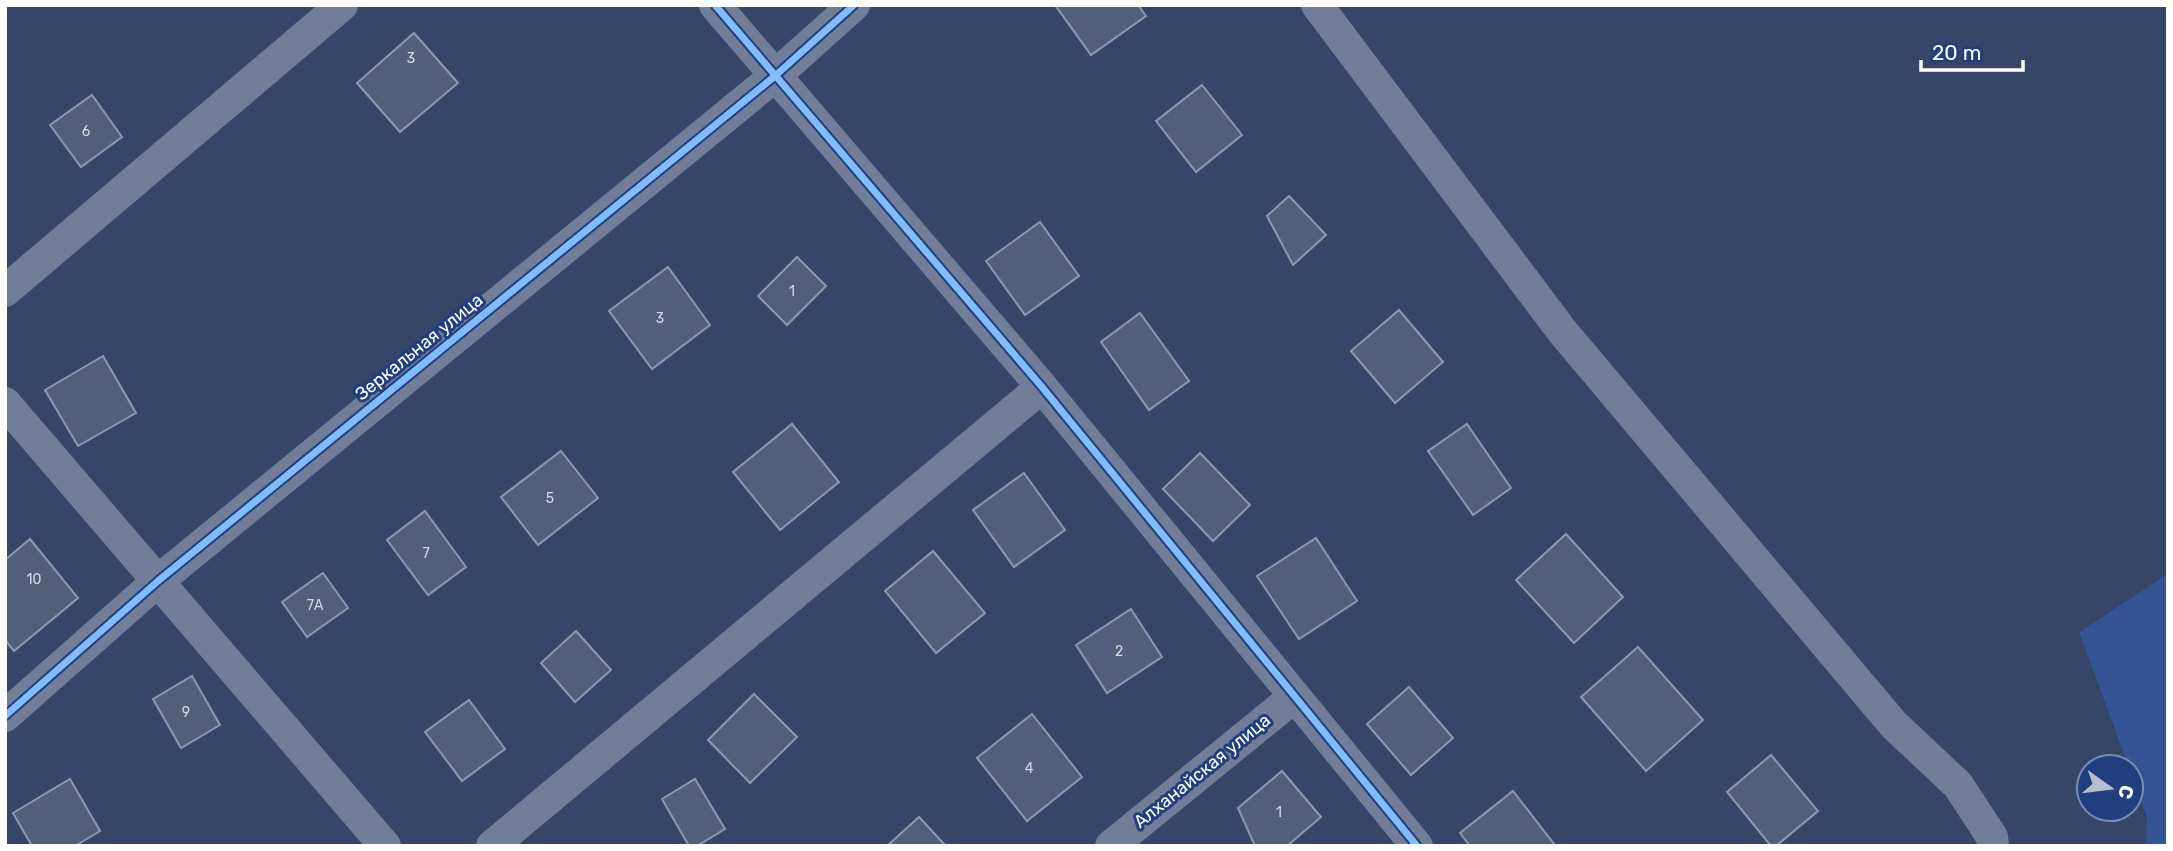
<svg xmlns="http://www.w3.org/2000/svg" width="2173" height="851" font-family="Rubik,sans-serif">
  <style>
    .green { fill: #345495 }
    .building { fill: #525f7b; stroke: #8f99ae; stroke-width: 2 }
    .lines { fill: none; stroke-linecap: round; stroke-linejoin: round }
    .minor { stroke: #727d98; stroke-width: 32 }
    .cycleway-casing { stroke: #213e7e; stroke-width: 11 }
    .cycleway { stroke: #80bcff; stroke-width: 7 }
    .labels { text-anchor: middle; stroke-width: 6; stroke-linejoin: round; paint-order: stroke }
    .number-label { font-size: 14px; fill: #d4d7de }
    .street-label { font-size: 18px; fill: #fff; stroke: #213e7e }
  </style>
  <rect width="100%" height="100%" fill="#364669"/>
  <!-- green -->
  <path class="green" d="M2168,574V846H2146L2147,817L2131,774V767H2129L2079,632Z"/>
  <!-- building -->
  <g class="building">
    <path d="M1055,5H1138L1146,16L1091,55Z"/>
    <path d="M414,33L458,83L400,132L357,83Z"/>
    <path d="M1202,85L1242,135L1196,172L1156,121Z"/>
    <path d="M92,95L122,137L81,167L50,125Z"/>
    <path d="M1289,196L1326,235L1293,265L1267,216Z"/>
    <path d="M1040,222L1079,276L1025,315L986,261Z"/>
    <path d="M797,257L826,286L787,325L758,296Z"/>
    <path d="M668,267L710,325L652,369L609,311Z"/>
    <path d="M1399,310L1443,362L1395,403L1351,351Z"/>
    <path d="M1140,313L1189,381L1149,410L1101,342Z"/>
    <path d="M103,356L136,413L78,446L45,390Z"/>
    <path d="M792,424L839,482L780,530L733,472Z"/>
    <path d="M1467,424L1511,488L1473,515L1428,451Z"/>
    <path d="M561,451L598,498L538,545L501,497Z"/>
    <path d="M1200,453L1250,505L1213,541L1163,489Z"/>
    <path d="M1024,473L1065,530L1014,567L973,510Z"/>
    <path d="M425,511L466,567L428,595L387,540Z"/>
    <path d="M1566,534L1623,597L1574,643L1516,580Z"/>
    <path d="M1316,538L1357,601L1299,639L1257,576Z"/>
    <path d="M30,539L78,598L14,651L5,640V560Z"/>
    <path d="M933,551L985,613L936,653L885,591Z"/>
    <path d="M323,573L348,608L307,637L282,602Z"/>
    <path d="M1131,609L1162,657L1107,693L1076,645Z"/>
    <path d="M576,631L611,670L575,702L541,663Z"/>
    <path d="M1638,647L1703,720L1646,771L1581,697Z"/>
    <path d="M192,676L220,725L181,748L153,699Z"/>
    <path d="M1409,687L1453,738L1411,775L1367,724Z"/>
    <path d="M754,694L797,737L750,783L708,740Z"/>
    <path d="M469,700L505,749L462,781L425,732Z"/>
    <path d="M1032,714L1082,777L1027,821L977,758Z"/>
    <path d="M1771,755L1818,811L1776,846H1771L1727,792Z"/>
    <path d="M1282,771L1321,817L1287,846H1255L1238,808Z"/>
    <path d="M70,779L100,831L75,846H32L13,813Z"/>
    <path d="M695,779L725,829L697,846H689L662,799Z"/>
    <path d="M1513,791L1554,844L1552,846H1470L1460,833Z"/>
    <path d="M919,817L946,846H887Z"/>
  </g>
  <g class="lines">
    <!-- minor -->
    <g class="minor">
      <path d="M715,5L1042,387L1417,846"/>
      <path d="M1317,5L1562,331L1894,725L1958,785L1992,837L1993,846"/>
      <path d="M5,291L342,5"/>
      <path d="M5,403L385,846"/>
      <path d="M5,716L158,581L775,76L854,5"/>
      <path d="M492,846L1042,387"/>
      <path d="M1111,846L1294,697"/>
    </g>
    <defs>
      <g id="cycleway">
        <path d="M715,5L1042,387L1417,846"/>
        <path d="M5,716L158,581L775,76L854,5"/>
      </g>
    </defs>
    <!-- cycleway casing -->
    <use href="#cycleway" class="cycleway-casing"/>
    <!-- cycleway -->
    <use href="#cycleway" class="cycleway"/>
  </g>
  <g class="labels">
    <!-- number labels -->
    <g class="number-label">
      <text x="411" y="63">3</text>
      <text x="86" y="136">6</text>
      <text x="792" y="296">1</text>
      <text x="660" y="323">3</text>
      <text x="550" y="503">5</text>
      <text x="426" y="558">7</text>
      <text x="34" y="584">10</text>
      <text x="315" y="610">7А</text>
      <text x="1119" y="656">2</text>
      <text x="186" y="717">9</text>
      <text x="1029" y="773">4</text>
      <text x="1279" y="817">1</text>
    </g>
    <!-- street labels -->
    <g class="street-label">
      <text transform="translate(419 347) rotate(-39)" y="6">Зеркальная улица</text>
      <text transform="translate(1202 771) rotate(-39)" y="6">Алханайская улица</text>
    </g>
  </g>
  <!-- border -->
  <rect width="2173" height="851" fill="none" stroke="#ffffff" stroke-width="14"/>
  <!-- north arrow -->
  <g transform="translate(2110 788) rotate(104)"><circle r="33" fill="#213e7e" stroke="#7a8bb2" stroke-width="2"/>
  <path d="M0-5L12 26L0 18L-12 26Z" fill="#b9beca"/>
  <text y="-10" font-size="19" font-weight="bold" text-anchor="middle" fill="#ffffff">С</text>
  </g>
  <!-- scale -->
  <path d="M1921 60v10h102v-10" fill="none" stroke="#ffffff" stroke-width="3.5"/>
  <text x="1932" y="60" font-size="21" fill="#ffffff" stroke="#213e7e" stroke-width="5" paint-order="stroke">20 m</text>
</svg>
